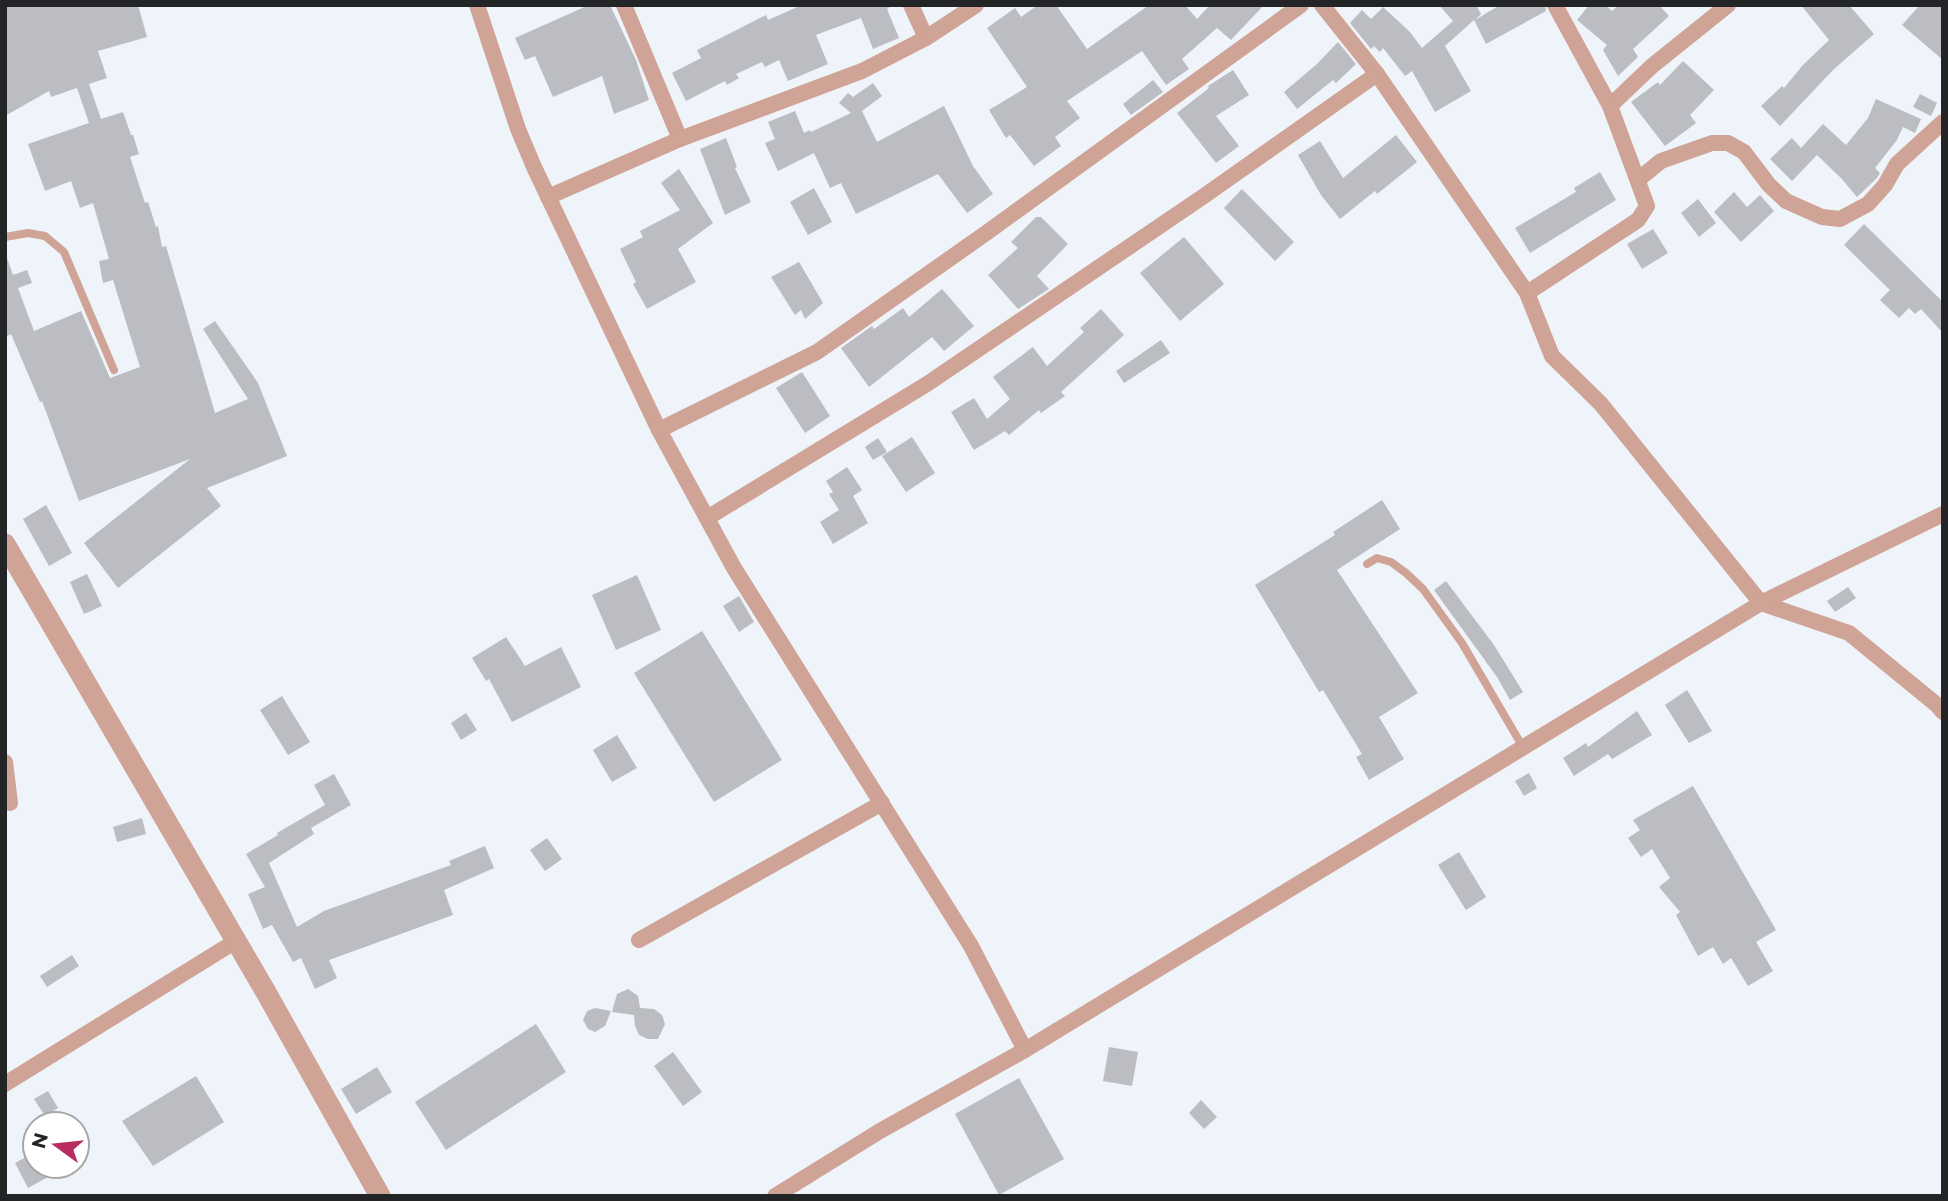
<svg xmlns="http://www.w3.org/2000/svg" width="1948" height="1201" font-family="Montserrat,sans-serif">
  <style>
    .building { fill: #bcbcc3 }
    .lines { fill: none; stroke-linecap: round; stroke-linejoin: round }
    .service { stroke: #cfa395; stroke-width: 8 }
    .minor { stroke: #cfa395; stroke-width: 16 }
    .tertiary { stroke: #cfa395; stroke-width: 21 }
  </style>
  <rect width="100%" height="100%" fill="#eff4fa"/>
  <!-- building -->
  <g class="building">
    <path d="M5,5H138L147,37L98,51L107,78L89,84L101,119L123,112L131,135H133L139,154L130,157L145,203L148,202L156,227L158,226L162,247L166,246L215,413L248,399L203,329L215,321L258,383L287,456L207,488L221,506L118,588L84,543L190,459L79,501L42,401L40,402L11,334L5,337L7,258L13,275L27,270L32,283L18,288L34,331L81,311L110,378L140,367L113,280L103,283L99,261L109,259L93,203L80,208L71,181L45,191L28,144L89,123L77,88L51,97L49,91L5,116Z"/>
    <path d="M589,5H610L636,60L649,100L614,114L602,76L553,97L535,56L525,60L515,38Z"/>
    <path d="M802,5H892L887,9L899,38L873,49L861,18L816,35L828,64L788,81L779,60L765,67L762,62L736,74L739,78L727,85L725,81L686,101L672,73L701,58L697,50L766,15L768,20Z"/>
    <path d="M1038,5H1056L1087,49L1149,5H1185L1197,19L1210,5H1264L1231,40L1217,28L1182,59L1189,69L1166,85L1142,51L1067,101L1080,118L1055,137L1061,146L1034,166L1010,135L1006,138L989,110L1027,87L987,28L1015,8L1021,17Z"/>
    <path d="M1439,5H1476L1481,14L1475,20L1500,5H1545L1546,11L1486,44L1474,20L1445,46L1471,91L1435,112L1412,71L1405,76L1383,48L1380,52L1374,46L1371,49L1350,23L1362,10L1371,19L1383,7L1410,32L1422,48L1453,21Z"/>
    <path d="M1589,5H1605L1612,11L1619,5H1659L1669,16L1633,49L1638,57L1618,76L1603,50L1607,45L1577,20Z"/>
    <path d="M1801,5H1849L1874,34L1833,70L1780,126L1761,106L1782,86L1784,88L1803,65L1829,40Z"/>
    <path d="M1920,5H1943V60L1902,25Z"/>
    <path d="M1338,42L1356,64L1336,83L1333,80L1297,109L1284,92L1317,64Z"/>
    <path d="M1683,61L1714,90L1690,115L1696,123L1665,146L1631,102L1658,82L1660,85Z"/>
    <path d="M1233,70L1249,95L1216,116L1239,146L1216,163L1177,113L1209,88L1208,86Z"/>
    <path d="M1153,80L1163,92L1131,115L1123,104Z"/>
    <path d="M873,83L882,96L862,111L877,142L944,106L973,166L993,194L967,213L938,174L856,214L841,183L830,188L814,153L778,171L765,143L775,139L768,122L795,111L804,133L810,130L811,132L851,113L839,103L848,93L853,97Z"/>
    <path d="M1920,94L1937,103L1931,116L1913,107Z"/>
    <path d="M1876,99L1921,119L1915,133L1903,127L1897,140L1875,168L1880,173L1877,178L1857,197L1841,178L1817,155L1792,181L1770,159L1792,138L1801,148L1823,124L1846,145L1868,118Z"/>
    <path d="M1396,135L1417,162L1377,194L1375,191L1340,219L1321,195L1298,155L1320,141L1343,178Z"/>
    <path d="M726,138L737,167L735,168L751,202L725,215L700,149Z"/>
    <path d="M679,169L713,223L678,249L696,282L647,309L633,284L636,282L620,249L643,237L640,231L680,210L661,183Z"/>
    <path d="M1600,172L1616,200L1530,253L1515,228L1576,192L1574,188Z"/>
    <path d="M814,188L832,222L808,235L790,202Z"/>
    <path d="M1242,189L1294,242L1275,261L1224,208Z"/>
    <path d="M1734,192L1747,207L1760,195L1774,211L1741,242L1714,212Z"/>
    <path d="M1698,199L1716,223L1699,237L1681,213Z"/>
    <path d="M1036,217H1041L1068,244L1037,276L1049,289L1018,309L988,275L1018,248L1011,242Z"/>
    <path d="M1864,224L1943,302V333L1921,309L1915,314L1909,308L1899,318L1880,300L1890,290L1844,245Z"/>
    <path d="M1653,229L1668,253L1642,269L1627,244Z"/>
    <path d="M1184,237L1224,284L1180,321L1140,273Z"/>
    <path d="M799,262L823,303L805,319L801,310L795,315L771,277Z"/>
    <path d="M942,289L974,326L944,351L932,337L869,387L841,348L872,326L874,329L903,308L909,317Z"/>
    <path d="M1101,309L1124,335L1061,392L1065,396L1041,413L1039,410L1009,435L1005,431L974,450L951,412L974,398L987,419L1010,399L993,377L1033,347L1047,366L1084,332L1080,328Z"/>
    <path d="M1161,340L1170,353L1124,383L1116,371Z"/>
    <path d="M802,372L830,416L805,433L776,388Z"/>
    <path d="M912,437L935,473L906,492L882,456Z"/>
    <path d="M878,438L887,452L873,460L865,447Z"/>
    <path d="M847,467L862,490L853,496L868,523L833,544L820,522L839,510L829,494L833,492L826,481Z"/>
    <path d="M1382,500L1400,529L1337,570L1418,693L1379,717L1404,759L1369,780L1356,757L1362,754L1323,690L1319,692L1255,585L1335,535L1333,532Z"/>
    <path d="M46,505L72,553L49,566L23,519Z"/>
    <path d="M87,574L102,606L84,614L70,582Z"/>
    <path d="M637,575L661,630L616,650L592,595Z"/>
    <path d="M1446,581L1494,645L1523,692L1510,700L1497,677L1434,590Z"/>
    <path d="M1848,587L1856,598L1835,612L1827,601Z"/>
    <path d="M739,596L754,622L739,632L723,606Z"/>
    <path d="M702,631L782,760L714,802L634,673Z"/>
    <path d="M506,637L525,666L561,647L581,687L512,722L489,679L486,681L472,658Z"/>
    <path d="M1687,690L1712,731L1689,743L1665,705Z"/>
    <path d="M282,696L310,742L288,755L260,710Z"/>
    <path d="M1637,711L1652,735L1612,759L1608,754L1574,776L1563,758L1586,743L1588,747Z"/>
    <path d="M466,713L477,730L461,740L451,723Z"/>
    <path d="M617,735L637,768L612,782L593,750Z"/>
    <path d="M1529,773L1537,788L1524,796L1515,781Z"/>
    <path d="M334,774L351,805L311,828L314,834L269,863L297,927L324,911L451,865L449,861L485,846L494,868L444,890L453,915L329,960L337,978L315,989L301,958L293,962L272,925L263,929L248,894L265,887L246,854L278,835L277,833L325,805L314,785Z"/>
    <path d="M1693,786L1776,930L1756,942L1773,971L1748,986L1731,958L1723,964L1713,947L1698,956L1676,915L1680,912L1659,887L1670,878L1652,849L1641,857L1628,838L1640,830L1633,820Z"/>
    <path d="M142,818L146,834L117,842L113,827Z"/>
    <path d="M547,838L562,859L545,871L530,850Z"/>
    <path d="M1459,852L1486,897L1466,910L1438,865Z"/>
    <path d="M72,955L79,966L47,987L40,976Z"/>
    <path d="M628,989L638,996L640,1008L654,1009L662,1015L665,1024L658,1039H648L639,1035L635,1026L634,1015L612,1012L617,994Z"/>
    <path d="M595,1008L611,1011L605,1026L595,1032L588,1029L583,1020L587,1011Z"/>
    <path d="M536,1024L566,1072L446,1150L415,1102Z"/>
    <path d="M1109,1047L1138,1052L1132,1086L1103,1081Z"/>
    <path d="M673,1052L702,1092L683,1106L654,1066Z"/>
    <path d="M377,1067L392,1092L356,1114L341,1089Z"/>
    <path d="M196,1076L224,1122L153,1166L122,1121Z"/>
    <path d="M1019,1078L1064,1159L999,1195L955,1114Z"/>
    <path d="M48,1091L58,1108L45,1116L34,1099Z"/>
    <path d="M1201,1100L1217,1117L1204,1129L1189,1113Z"/>
    <path d="M35,1152V1166H68L28,1188L15,1163Z"/>
  </g>
  <g class="lines">
    <!-- service -->
    <g class="service">
      <path d="M5,237L28,233L45,236L64,252L114,370"/>
      <path d="M1367,564L1377,558L1391,562L1406,573L1423,589L1462,643L1524,749"/>
    </g>
    <!-- minor -->
    <g class="minor">
      <path d="M477,5L518,129L534,167L659,430L734,568L971,946L1025,1050"/>
      <path d="M624,5L680,139"/>
      <path d="M911,5L926,38"/>
      <path d="M1322,5L1377,74L1527,293L1552,356L1601,404L1761,603L1849,633L1937,705L1943,712"/>
      <path d="M1610,106L1652,66L1728,5"/>
      <path d="M1639,179L1661,161L1712,143H1728L1744,152L1769,185L1786,201L1822,217L1840,219L1868,204L1885,185L1897,164L1943,122"/>
      <path d="M548,197L680,139L862,71L926,38L976,5"/>
      <path d="M1527,293L1638,220L1647,206L1610,106L1555,5"/>
      <path d="M659,430L817,352L989,231L1301,5"/>
      <path d="M707,518L927,384L1204,196L1377,74"/>
      <path d="M5,762L10,803"/>
      <path d="M639,940L882,803"/>
      <path d="M5,1084L236,941"/>
      <path d="M775,1196L880,1131L1025,1050L1761,603L1943,514"/>
    </g>
    <!-- tertiary -->
    <path class="tertiary" d="M5,544L267,994L380,1196"/>
  </g>
  <!-- border -->
  <rect width="1948" height="1201" fill="none" stroke="#222426" stroke-width="14"/>
  <!-- north arrow -->
  <g transform="translate(56 1145) rotate(285)"><circle r="33" fill="#ffffff" stroke="#a7a7a8" stroke-width="2"/>
  <path d="M0-5L12 26L0 18L-12 26Z" fill="#b82c62"/>
  <text y="-10" font-size="19" font-weight="bold" text-anchor="middle" fill="#222426">N</text>
  </g>
</svg>
